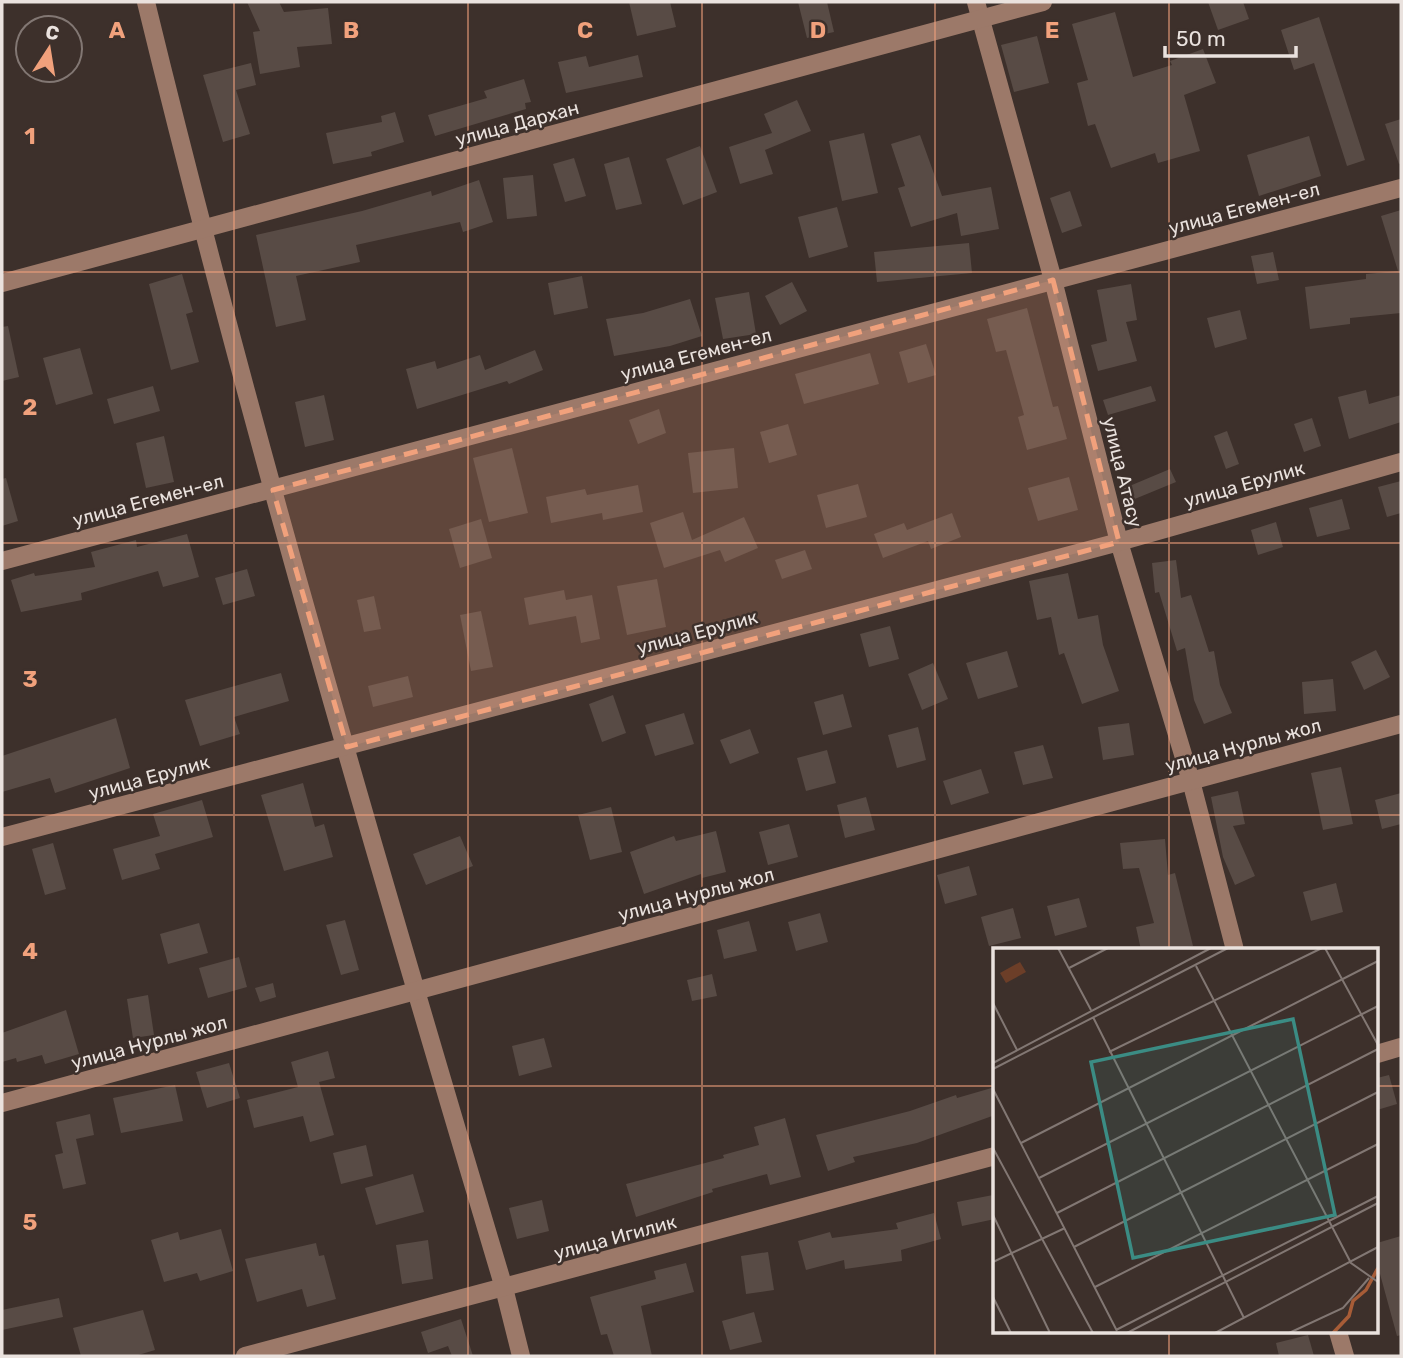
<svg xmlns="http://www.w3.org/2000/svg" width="1403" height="1358" font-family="Rubik,sans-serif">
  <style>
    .building { fill: #584b45 }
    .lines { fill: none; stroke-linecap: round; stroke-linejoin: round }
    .minor { stroke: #9c7969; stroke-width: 18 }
    .marked { fill: #f1a17c; fill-opacity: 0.2; stroke: #f1a17c; stroke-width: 5; stroke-dasharray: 14 9; stroke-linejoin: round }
    .grid { fill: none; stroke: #f1a17c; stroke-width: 2; stroke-opacity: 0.55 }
    .labels { text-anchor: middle; stroke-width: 5; stroke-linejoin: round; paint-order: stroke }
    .street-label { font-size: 19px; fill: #eae2de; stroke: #3d302b }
    .inset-river { fill: none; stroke: #a75c37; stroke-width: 3.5 }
    .inset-road { fill: none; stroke: #827773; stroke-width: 2 }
    .view { fill: #3b8c84; fill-opacity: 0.15; stroke: #3b8c84; stroke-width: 3.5 }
    .inset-edge { fill: none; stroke: #eae2de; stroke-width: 3.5 }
    .grid-label { font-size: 23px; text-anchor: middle; font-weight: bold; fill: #f1a17c; stroke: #3d302b; stroke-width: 5; stroke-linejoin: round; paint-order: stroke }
  </style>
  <rect width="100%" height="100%" fill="#3d302b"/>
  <!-- building -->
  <g class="building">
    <path d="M247,2H279L284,12L328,8L332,44L297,47L300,67L260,74L253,32L260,31Z"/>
    <path d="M629,2H670L676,27L637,36Z"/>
    <path d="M798,2H827L834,32L807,38Z"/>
    <path d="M1208,2H1243L1249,19L1218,30Z"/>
    <path d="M1115,12L1133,77L1172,65L1170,61L1203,49L1216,83L1184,95L1200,151L1158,163L1155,153L1111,168L1095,124L1088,126L1077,83L1088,80L1072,24Z"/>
    <path d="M1319,17L1365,160L1347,166L1314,63L1294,70L1281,30Z"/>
    <path d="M1037,36L1049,83L1014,92L1001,45Z"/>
    <path d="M638,55L643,77L566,93L558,62L586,56L589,67Z"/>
    <path d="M251,63L256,85L236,90L250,134L223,142L203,75Z"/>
    <path d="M524,79L531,102L525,103L526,109L435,136L428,115L487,98L484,91Z"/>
    <path d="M797,100L811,131L765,150L773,174L740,184L729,147L772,133L764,114Z"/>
    <path d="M395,112L404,142L371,152L372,156L333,164L326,133L382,122L381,116Z"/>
    <path d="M1401,119V163L1399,164L1385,124Z"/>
    <path d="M864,133L878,193L842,201L829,141Z"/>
    <path d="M920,135L942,196L991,187L999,229L961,236L957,213L911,227L898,188L905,186L891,144Z"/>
    <path d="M1309,136L1321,176L1259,196L1247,155Z"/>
    <path d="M700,146L717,192L683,205L666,159Z"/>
    <path d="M629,157L642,204L616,210L604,164Z"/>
    <path d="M574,158L586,196L565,202L553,164Z"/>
    <path d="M533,175L537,216L507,219L503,178Z"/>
    <path d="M479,180L493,222L463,232L460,222L356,245L360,262L296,276L306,320L276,327L256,235L362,211L431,191L432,196Z"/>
    <path d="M1070,191L1082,226L1062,233L1050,198Z"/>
    <path d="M837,207L848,247L809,258L798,217Z"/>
    <path d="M1401,210V313L1350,318V324L1310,329L1305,287L1366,279V274L1398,271L1381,216Z"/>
    <path d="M969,243L972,273L877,282L874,252Z"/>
    <path d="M1273,252L1279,280L1257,284L1251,256Z"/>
    <path d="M182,274L193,312L186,314L199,362L171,370L149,284Z"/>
    <path d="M582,276L588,308L554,315L548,283Z"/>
    <path d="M792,282L807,311L780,325L765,296Z"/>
    <path d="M1131,284L1137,320L1126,322L1137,361L1098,371L1091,345L1107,341L1097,290Z"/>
    <path d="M749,292L756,334L723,339L715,298Z"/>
    <path d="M690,299L702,336L670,346L614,356L606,319L643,313Z"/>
    <path d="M1027,308L1053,407L1058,406L1067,439L1027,450L1018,417L1024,415L1006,350L996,352L987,319Z"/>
    <path d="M1240,310L1247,339L1215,348L1207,318Z"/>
    <path d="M8,326L19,377L2,381V327Z"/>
    <path d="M926,344L936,375L908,383L899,352Z"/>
    <path d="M80,348L93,394L56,405L43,358Z"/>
    <path d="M535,350L543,370L509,384L507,381L417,409L406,369L435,361L437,369L480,355L485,370Z"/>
    <path d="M870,353L879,384L804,404L795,374Z"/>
    <path d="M153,386L160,411L114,424L107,399Z"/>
    <path d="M1151,386L1156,401L1108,415L1103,400Z"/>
    <path d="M1366,390L1369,404L1401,395V422L1349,439L1338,397Z"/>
    <path d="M324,395L334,440L305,447L295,402Z"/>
    <path d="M659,409L666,433L638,444L629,420Z"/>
    <path d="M1312,418L1321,446L1304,452L1294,424Z"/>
    <path d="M788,424L797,455L769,463L760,432Z"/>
    <path d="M1227,431L1239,464L1226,469L1214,436Z"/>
    <path d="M164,436L174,482L146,488L136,443Z"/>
    <path d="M512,448L528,513L489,522L473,458Z"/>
    <path d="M734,448L738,488L693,493L688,453Z"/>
    <path d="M1170,469L1176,482L1125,503L1120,490Z"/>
    <path d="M1069,477L1078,510L1038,521L1028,488Z"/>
    <path d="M6,478L18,521L2,526V479Z"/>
    <path d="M1401,481V513L1387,517L1378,487Z"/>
    <path d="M858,484L867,517L826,528L817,495Z"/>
    <path d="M638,485L643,512L603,520L602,513L551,523L546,497L585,489L587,495Z"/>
    <path d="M1342,499L1350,529L1317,537L1309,508Z"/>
    <path d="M683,512L692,540L744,517L758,548L725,562L720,550L664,568L650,523Z"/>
    <path d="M952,513L961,537L931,549L928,541L883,558L874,534L904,523L907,530Z"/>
    <path d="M481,519L492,558L460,568L449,529Z"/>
    <path d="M1276,522L1283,547L1258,555L1251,530Z"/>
    <path d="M187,534L199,577L163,587L158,571L81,593L82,600L21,612L11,580L34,573L35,576L95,567L91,552L136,540L137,547Z"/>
    <path d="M805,550L812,569L782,579L775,560Z"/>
    <path d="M1176,560L1181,598L1191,595L1209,652L1214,651L1220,685L1232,713L1204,724L1194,700L1185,648L1177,651L1159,592L1155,593L1152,563Z"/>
    <path d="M247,569L255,596L223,605L215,578Z"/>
    <path d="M1068,573L1078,619L1098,615L1103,645L1119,691L1082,704L1064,653L1059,655L1051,617L1037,620L1029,581Z"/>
    <path d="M657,579L666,627L627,635L617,586Z"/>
    <path d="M564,590L566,600L592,595L600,639L581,643L576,616L529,625L524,598Z"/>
    <path d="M374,596L381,629L364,632L357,600Z"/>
    <path d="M481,611L493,667L471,671L460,615Z"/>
    <path d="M890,626L899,659L869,667L860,634Z"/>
    <path d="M1376,650L1390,677L1364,690L1351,662Z"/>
    <path d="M1007,651L1018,687L978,699L966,663Z"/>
    <path d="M933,663L948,699L922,710L908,674Z"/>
    <path d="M281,673L289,701L234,717L240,734L200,746L185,700Z"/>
    <path d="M408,676L413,697L373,707L368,686Z"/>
    <path d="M1333,679L1336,711L1304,714L1302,682Z"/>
    <path d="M843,694L852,727L823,735L814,702Z"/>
    <path d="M613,695L626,733L602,742L589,704Z"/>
    <path d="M684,713L694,744L655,756L645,725Z"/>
    <path d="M116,718L130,768L55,793L50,778L2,792V756Z"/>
    <path d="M1129,723L1134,755L1103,760L1098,727Z"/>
    <path d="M918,727L926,760L897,768L888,735Z"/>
    <path d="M750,729L759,753L730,764L720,740Z"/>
    <path d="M1043,745L1053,778L1023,785L1014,752Z"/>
    <path d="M827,750L836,783L806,791L797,758Z"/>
    <path d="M1341,767L1353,824L1323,830L1311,773Z"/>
    <path d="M981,769L989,793L951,805L943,781Z"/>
    <path d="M303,783L315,827L324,824L333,857L284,871L261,795Z"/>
    <path d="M1238,791L1245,824L1233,826L1255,876L1235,885L1223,857L1211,797Z"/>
    <path d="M1401,793V824L1382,829L1375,800Z"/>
    <path d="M866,797L875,830L845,838L837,805Z"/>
    <path d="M202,800L213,837L155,854L160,869L122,880L113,849L160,836L153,814Z"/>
    <path d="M611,807L622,852L590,860L578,815Z"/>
    <path d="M789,824L798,857L768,865L759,832Z"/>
    <path d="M716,831L726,872L702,878L701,874L644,894L630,852L674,836L676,841Z"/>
    <path d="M460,836L473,866L426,885L413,854Z"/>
    <path d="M1165,839L1168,875L1175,873L1193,946L1172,950H1141L1136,927L1154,923L1139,868L1123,869L1120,843Z"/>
    <path d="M53,843L66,889L45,895L32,849Z"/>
    <path d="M969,866L977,895L945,904L937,875Z"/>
    <path d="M1336,883L1343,912L1311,921L1303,892Z"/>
    <path d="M1079,898L1087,927L1055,936L1047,906Z"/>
    <path d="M1013,908L1021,938L989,946L981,917Z"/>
    <path d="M820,913L828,942L796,951L788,922Z"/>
    <path d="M345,920L359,970L341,975L326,925Z"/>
    <path d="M749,921L757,951L724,959L717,930Z"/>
    <path d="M199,923L208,953L168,964L160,934Z"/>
    <path d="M239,957L247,987L208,998L199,968Z"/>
    <path d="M712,974L717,996L692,1001L687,980Z"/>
    <path d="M273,983L276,997L260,1002L255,988Z"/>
    <path d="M148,995L154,1035L133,1038L127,999Z"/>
    <path d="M66,1010L79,1054L45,1064L42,1055L17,1062L16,1058L2,1062V1033Z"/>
    <path d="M544,1038L552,1067L519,1076L512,1046Z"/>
    <path d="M328,1051L335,1078L319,1082L334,1135L310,1142L303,1116L254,1128L247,1100L298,1087L291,1062Z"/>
    <path d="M229,1063L240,1098L207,1108L196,1072Z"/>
    <path d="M1389,1075L1397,1104L1377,1110V1078Z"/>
    <path d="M175,1085L183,1121L121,1133L113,1098Z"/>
    <path d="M995,1087V1115L917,1143L853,1157L855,1162L828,1171L816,1135L910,1111L956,1095L957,1098Z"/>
    <path d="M90,1114L94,1135L76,1139L86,1184L63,1189L55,1155L63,1153L56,1122Z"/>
    <path d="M785,1118L801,1177L770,1185L767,1174L712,1189L713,1192L636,1217L626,1184L724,1158L723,1155L759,1145L754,1127Z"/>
    <path d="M366,1145L373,1176L341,1184L333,1153Z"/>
    <path d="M413,1174L424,1212L376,1225L365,1188Z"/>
    <path d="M993,1195L995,1219L962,1226L957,1202Z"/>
    <path d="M542,1200L549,1231L517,1239L509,1208Z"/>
    <path d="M934,1213L941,1239L901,1250L902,1261L845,1269L844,1260L806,1270L798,1241L830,1232L832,1238L898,1229L896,1223Z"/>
    <path d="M221,1229L233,1271L200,1281L197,1273L164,1282L151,1240L178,1232L180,1240Z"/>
    <path d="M1401,1236V1335L1397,1336L1380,1274H1377V1243Z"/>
    <path d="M428,1240L433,1279L402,1284L396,1245Z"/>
    <path d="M316,1243L319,1256L324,1255L336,1299L307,1307L302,1289L257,1302L245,1259Z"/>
    <path d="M768,1252L774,1290L746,1294L741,1256Z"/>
    <path d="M686,1263L694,1292L641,1306L652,1356H614L607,1334L601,1335L590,1297L656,1279L654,1271Z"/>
    <path d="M59,1298L63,1317L2,1330V1310Z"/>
    <path d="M143,1310L155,1350L135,1356H81L73,1328Z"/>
    <path d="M754,1312L762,1342L730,1350L722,1321Z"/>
    <path d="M461,1319L473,1356H452L448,1346L428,1353L421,1332Z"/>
    <path d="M1308,1335L1314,1356H1279L1276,1343Z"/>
  </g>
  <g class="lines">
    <!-- minor -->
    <g class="minor">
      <path d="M146,2C251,434 377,862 504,1288L521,1356"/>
      <path d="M976,2L1053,280L1119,542L1191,781L1235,950"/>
      <path d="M2,283L1043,2"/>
      <path d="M2,561L1401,188"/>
      <path d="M2,837L1119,542L1401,462"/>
      <path d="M1377,1054L1401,1047"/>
      <path d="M2,1103L1401,724"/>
      <path d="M1338,1332L1345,1356"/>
      <path d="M245,1356L995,1156"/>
    </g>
  </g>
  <!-- marked area -->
  <path class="marked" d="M1053,280L1119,542L347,747L273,490Z"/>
  <!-- grid -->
  <path class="grid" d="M234,2V1356M468,2V1356M702,2V1356M935,2V1356M1169,2V950M2,272H1401M2,543H1401M2,815H1401M2,1086H995M1377,1086H1401M1169,1332V1356"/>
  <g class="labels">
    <!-- street labels -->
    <g class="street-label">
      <text transform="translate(517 123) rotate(-15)" y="7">улица Дархан</text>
      <text transform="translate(1244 208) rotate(-15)" y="7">улица Егемен-ел</text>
      <text transform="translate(696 354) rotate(-15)" y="7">улица Егемен-ел</text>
      <text transform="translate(1123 472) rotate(76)" y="7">улица Атасу</text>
      <text transform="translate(1244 484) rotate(-16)" y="7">улица Ерулик</text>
      <text transform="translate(148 500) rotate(-15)" y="7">улица Егемен-ел</text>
      <text transform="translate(697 632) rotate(-15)" y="7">улица Ерулик</text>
      <text transform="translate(1243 745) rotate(-15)" y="7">улица Нурлы жол</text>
      <text transform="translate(149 777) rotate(-15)" y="7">улица Ерулик</text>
      <text transform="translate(696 894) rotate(-15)" y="7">улица Нурлы жол</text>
      <text transform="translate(149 1042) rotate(-15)" y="7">улица Нурлы жол</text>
      <text transform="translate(615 1237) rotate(-15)" y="7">улица Игилик</text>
    </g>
  </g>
  <!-- overview -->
  <g transform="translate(993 948)">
    <rect width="385" height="385" fill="#3d302b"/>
    <path d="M27,14L33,24L13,35L7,25Z" fill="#6c3e28"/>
    <path class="inset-river" d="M340,385L356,368L360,353L373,342L385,320"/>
    <path class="inset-road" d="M65,0L98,62M332,0L385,97M203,18L358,315L385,334M76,20L115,0M0,55L24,102M100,69L251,370M116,104L329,0M0,115L218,0M0,121L235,0M0,141L124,383M28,195L385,13M0,200L100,385M46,230L385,58M64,265L385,101M0,267L57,385M81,299L385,144M0,314L72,280M102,339L385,196M0,349L18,385M123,382L385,248M134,385L385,255M222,385L385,299M296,385L350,360L376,330"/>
    <path class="view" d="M300,71L342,267L140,310L98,114Z"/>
    <rect width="385" height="385" class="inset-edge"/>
  </g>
  <g class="grid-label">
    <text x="117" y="38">A</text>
    <text x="351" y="38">B</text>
    <text x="585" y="38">C</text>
    <text x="818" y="38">D</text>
    <text x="1052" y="38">E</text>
    <text x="30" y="144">1</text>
    <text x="30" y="415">2</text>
    <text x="30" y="687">3</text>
    <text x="30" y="959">4</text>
    <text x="30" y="1230">5</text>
  </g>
  <!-- border -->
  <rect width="1403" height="1358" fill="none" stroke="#eae2de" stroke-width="7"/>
  <!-- north arrow -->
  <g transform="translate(49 49) rotate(12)"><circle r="33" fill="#3d302b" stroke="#827773" stroke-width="2"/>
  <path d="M0-5L12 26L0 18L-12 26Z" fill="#f1a17c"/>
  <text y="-10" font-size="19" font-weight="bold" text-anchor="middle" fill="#eae2de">С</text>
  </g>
  <!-- scale -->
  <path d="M1165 46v10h131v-10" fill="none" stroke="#eae2de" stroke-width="3.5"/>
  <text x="1176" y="46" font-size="21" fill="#eae2de" stroke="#3d302b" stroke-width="5" paint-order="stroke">50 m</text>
</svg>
